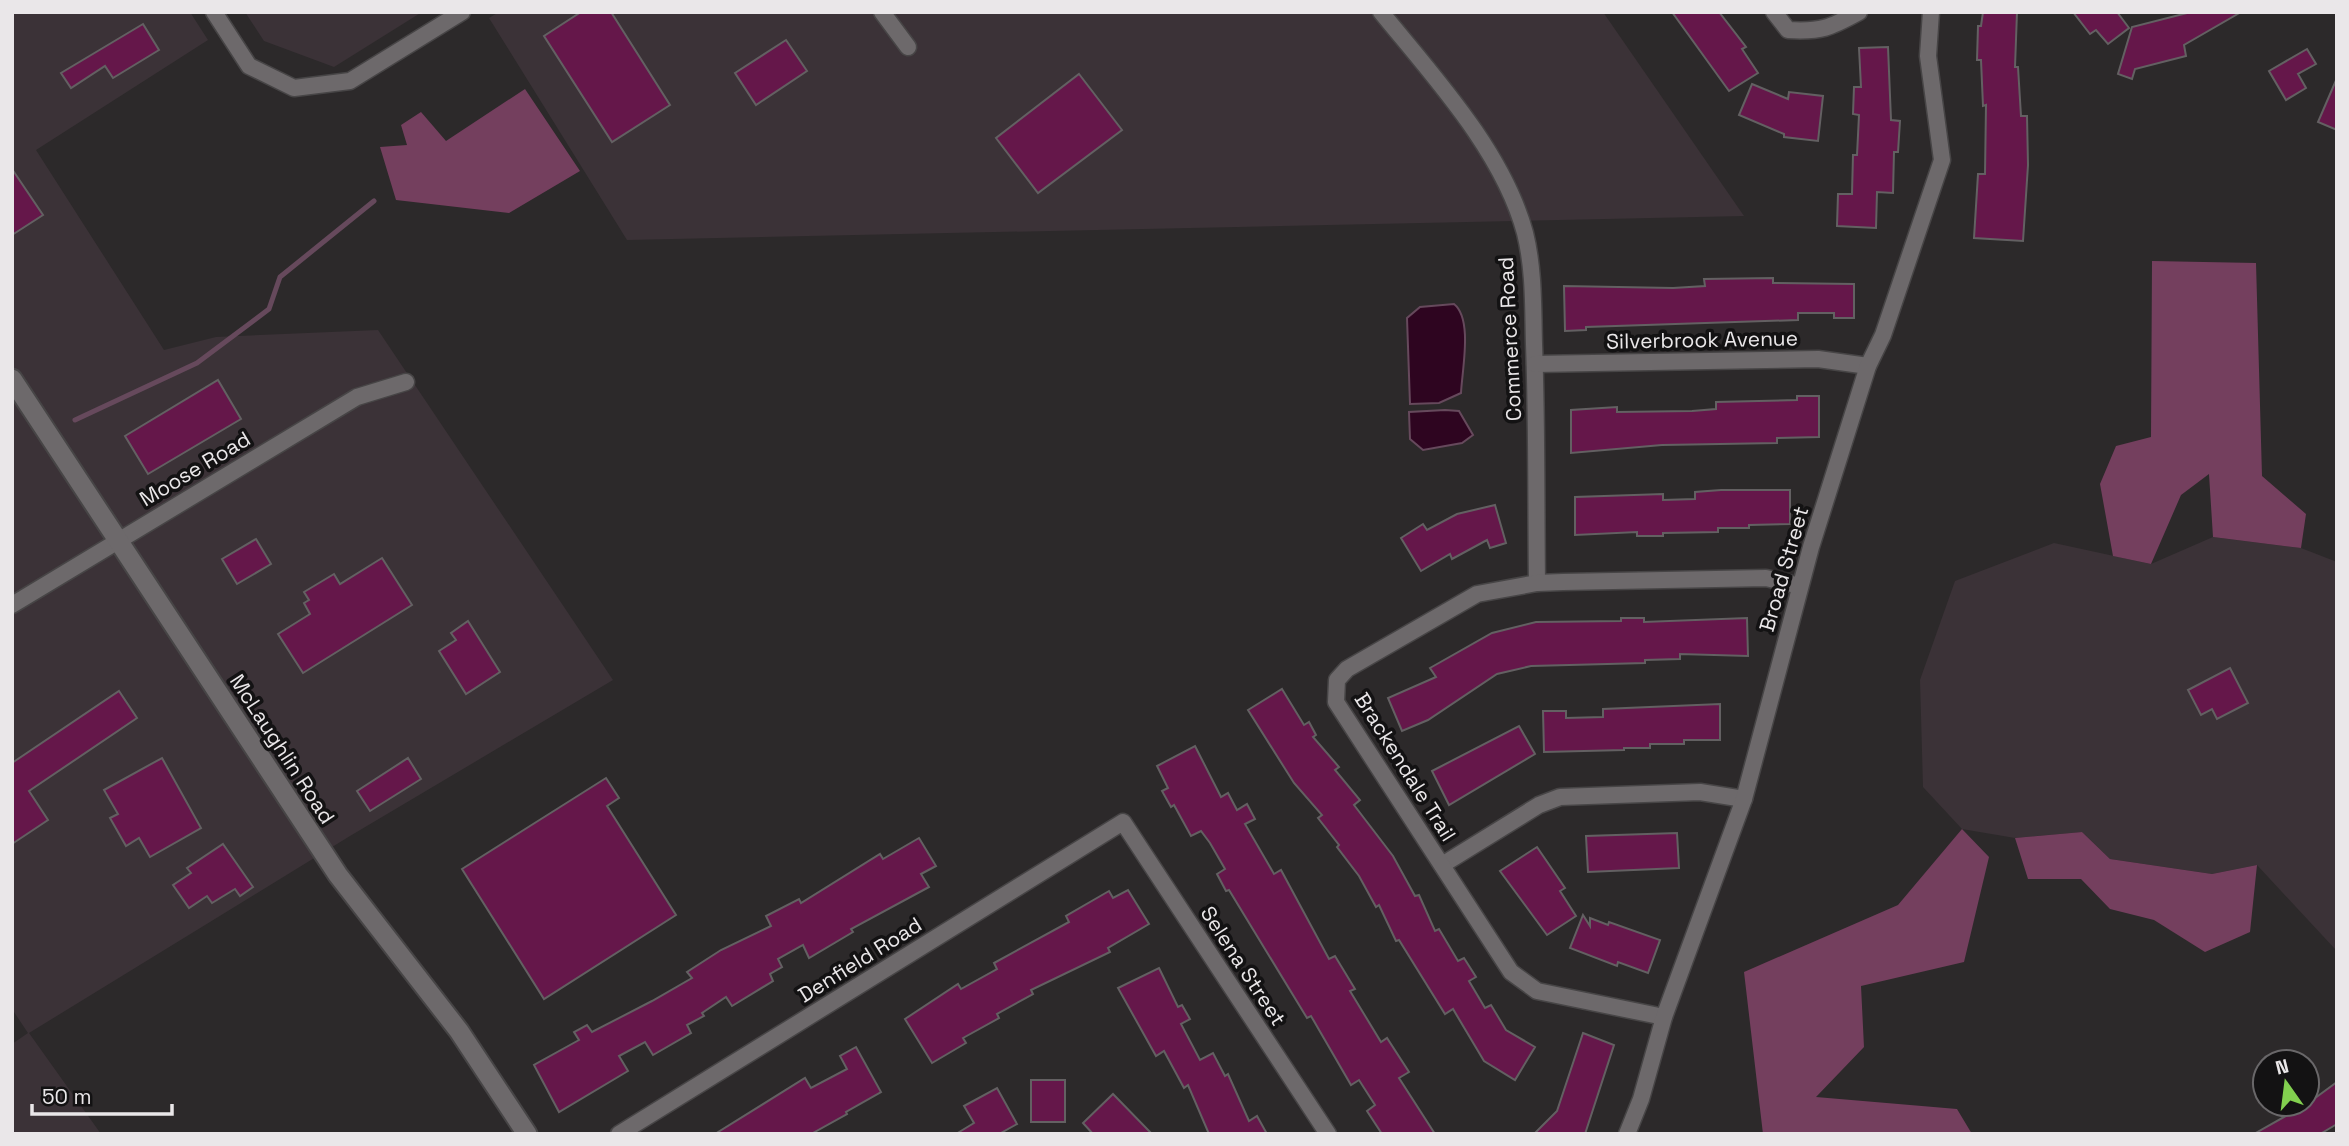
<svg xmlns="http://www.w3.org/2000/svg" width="2349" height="1146" font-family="'Space Grotesk',sans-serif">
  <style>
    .built { fill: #3b3237 }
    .green { fill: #743f5e }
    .water { fill: #2e0520; stroke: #66495c; stroke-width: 2 }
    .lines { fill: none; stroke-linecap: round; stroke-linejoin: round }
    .stream { stroke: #66495c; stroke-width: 5 }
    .building { fill: #65174a; stroke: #636062; stroke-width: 2 }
    .minor-casing { stroke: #474546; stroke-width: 19 }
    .tertiary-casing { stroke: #474546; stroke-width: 23 }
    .minor { stroke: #6d696b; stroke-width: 16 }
    .tertiary { stroke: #6d696b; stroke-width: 19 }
    .labels { text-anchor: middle; stroke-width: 7; stroke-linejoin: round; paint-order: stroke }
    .street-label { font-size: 21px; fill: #eae7e9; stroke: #131213 }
  </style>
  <rect width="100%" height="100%" fill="#2c292a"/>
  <!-- built -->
  <g class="built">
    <path d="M12,12H190L208,40L36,150L164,350L216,337L378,330L613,680L350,836L29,1033L101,1134H12V1044L28,1033L12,1009Z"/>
    <path d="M245,12H422L334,67L264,41Z"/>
    <path d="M499,12H1603L1744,216L627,240L489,18Z"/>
    <path d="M2213,537L2301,548L2337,562L2335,949L2257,865L2212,874L2110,859L2082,832L2015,838L1962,829L1923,787L1920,680L1955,581L2054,543L2151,564Z"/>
  </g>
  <!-- green -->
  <g class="green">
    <path d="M525,89L580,171L509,213L396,200L380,147L407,145L401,125L421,112L446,141Z"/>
    <path d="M2152,261L2256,263L2262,476L2306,514L2301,548L2213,537L2209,474L2181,495L2151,564L2113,556L2100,484L2116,446L2151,437Z"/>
    <path d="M1962,829L1989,857L1964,962L1861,986L1864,1047L1816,1097L1957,1109L1972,1134H1763L1744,972L1898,905Z"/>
    <path d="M2082,832L2110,859L2212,874L2257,865L2250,932L2205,952L2154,920L2110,909L2081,879H2028L2015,838Z"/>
  </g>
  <!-- water -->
  <g class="water">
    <path d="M1454,304C1473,319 1462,370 1461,393L1439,403L1410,404L1407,318L1420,307Z"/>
    <path d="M1445,410L1459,411L1473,435L1462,443L1423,450L1410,439L1409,412Z"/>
  </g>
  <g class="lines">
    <!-- stream -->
    <path class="stream" d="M75,420L197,363L269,309L280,277L374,201"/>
  </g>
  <!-- building -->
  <g class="building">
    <path d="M581,12H611L670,105L612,142L544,36Z"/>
    <path d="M1672,12H1719L1746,47L1742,49L1758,73L1729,91Z"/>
    <path d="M1983,12H2017L2015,67H2018L2021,116H2027L2028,165L2023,241L1974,238L1978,174H1985L1986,105L1983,106L1981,60H1977L1978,26H1981Z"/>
    <path d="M2073,12H2117L2129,28L2108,44L2096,30L2090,34Z"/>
    <path d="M2191,12H2241L2184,45L2186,56L2135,69L2132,79L2118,74L2132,27Z"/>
    <path d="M143,24L159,50L113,78L105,66L71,88L61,73Z"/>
    <path d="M786,40L807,71L756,105L735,73Z"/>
    <path d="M1888,47L1891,120L1900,121L1898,152H1894L1893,193L1877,192L1876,228L1837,226L1838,194H1852L1853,155H1857L1859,115L1853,114L1854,87H1861L1859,48Z"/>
    <path d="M2307,49L2316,64L2298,74L2306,88L2286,100L2269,71Z"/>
    <path d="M1079,74L1122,130L1038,193L996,138Z"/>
    <path d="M2337,78V130L2318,122Z"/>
    <path d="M1752,84L1788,99L1789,92L1823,96L1818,141L1784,137V134L1739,115Z"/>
    <path d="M12,169L43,215L12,235Z"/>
    <path d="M1773,278V283L1854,284V318H1834V313H1798V320L1586,327V330L1565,331L1564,286L1673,288L1705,286L1704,279Z"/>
    <path d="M218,380L241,419L148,474L125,436Z"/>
    <path d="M1797,396H1819V437L1777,438V443L1662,445L1571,453V410L1617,407V412L1692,411L1716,409V402L1797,400Z"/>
    <path d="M1721,490H1790V524L1749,525V528H1718V532L1663,533V536H1637V532L1575,535V497L1663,494V500L1695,499V492Z"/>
    <path d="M1495,505L1506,543L1490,548L1487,540L1452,559L1450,554L1421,571L1401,538L1423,524L1427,530L1457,514Z"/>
    <path d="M256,539L271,564L237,584L222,559Z"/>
    <path d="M382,558L412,605L303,673L278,634L310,614L304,603L309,600L304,592L334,574L340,584Z"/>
    <path d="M1621,618H1644V622L1747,618L1748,656L1680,654V659L1645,660V663L1531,666L1497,674L1428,720L1402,731L1388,698L1436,677L1430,668L1492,633L1536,622L1621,621Z"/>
    <path d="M468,621L500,672L466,694L439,651L456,640L451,633Z"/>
    <path d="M2230,668L2248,703L2217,719L2212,709L2201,715L2188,690Z"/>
    <path d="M1282,689L1304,725L1309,722L1316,735L1313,737L1339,767L1335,770L1360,800L1354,805L1393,856L1415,896L1419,895L1435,931L1439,929L1458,961L1464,958L1476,977L1469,981L1485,1008L1491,1005L1506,1030L1535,1047L1515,1080L1484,1061L1453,1009L1445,1014L1399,940L1396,941L1379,905L1376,907L1359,876L1337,847L1339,845L1318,818L1322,815L1294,783L1248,710Z"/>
    <path d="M119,691L137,718L29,791L48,820L12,844V763Z"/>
    <path d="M1720,704V740H1684V744H1650V748H1624V750L1544,752L1543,711H1566V718L1603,717V709Z"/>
    <path d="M1519,726L1535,754L1449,805L1432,771Z"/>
    <path d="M1195,746L1221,797L1228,793L1237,810L1247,804L1255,819L1245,824L1274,874L1281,870L1329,959L1335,956L1355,989L1350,991L1381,1042L1387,1038L1409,1072L1399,1078L1435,1134H1382L1367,1111L1375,1105L1359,1080L1351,1085L1311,1016L1307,1018L1229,890L1226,891L1217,874L1225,869L1210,843L1201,831L1191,836L1174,805L1171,807L1162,791L1168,788L1157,766Z"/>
    <path d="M162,758L201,828L150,857L139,838L126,846L110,818L118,814L104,790Z"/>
    <path d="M408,758L421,779L370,811L357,791Z"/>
    <path d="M606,778L619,798L607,806L676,915L544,999L462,869Z"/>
    <path d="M1677,833L1679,868L1588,872L1586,836Z"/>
    <path d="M919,838L936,866L921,874L929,887L851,929L853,932L809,958L803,945L778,959L782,967L770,974L773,981L732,1006L726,997L702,1013L704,1016L687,1025L691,1033L653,1055L645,1042L619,1056L628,1071L559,1112L534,1065L579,1040L574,1032L587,1025L592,1032L652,1001L692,978L687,972L721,950L771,926L766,916L799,899L801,903L880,854L883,859Z"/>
    <path d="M223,844L253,887L240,896L235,889L212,903L207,896L189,908L173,885L191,873L187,868Z"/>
    <path d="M1537,847L1565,888L1560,891L1576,916L1547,935L1500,871Z"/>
    <path d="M1128,890L1149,924L1108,948L1110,952L1031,990L1033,994L997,1014L999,1018L963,1038L966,1043L932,1063L905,1019L958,984L961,989L997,969L994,963L1069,922L1066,916L1109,891L1113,898Z"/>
    <path d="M1583,915L1590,926V918L1608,925L1609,922L1660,940L1648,973L1618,962L1617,966L1570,948Z"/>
    <path d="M1159,968L1178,1007L1182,1005L1190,1019L1181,1024L1200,1060L1213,1053L1225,1076L1228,1074L1249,1121L1257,1116L1267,1134H1209L1188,1085L1184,1088L1164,1051L1156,1056L1118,988Z"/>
    <path d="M1583,1033L1614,1045L1585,1134H1534L1557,1111Z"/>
    <path d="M856,1047L881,1092L846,1112L847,1114L811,1134H715L805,1078L811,1088L847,1069L840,1056Z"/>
    <rect x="1031" y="1080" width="34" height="42"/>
    <path d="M2337,1082V1124L2320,1134H2254L2307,1104Z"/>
    <path d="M997,1088L1017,1124L999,1134H956L974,1123L964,1106Z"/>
    <path d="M1113,1094L1152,1134H1093L1083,1123Z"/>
  </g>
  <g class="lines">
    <defs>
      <g id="minor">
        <path d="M214,12L249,66L294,88L350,81L462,12"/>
        <path d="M882,12L908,47"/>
        <path d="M1381,12C1433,76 1503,151 1525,233C1534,269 1533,307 1534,344C1537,423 1536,503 1537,583"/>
        <path d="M1774,12L1788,30C1821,32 1830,28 1859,12"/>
        <path d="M1535,364L1818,359L1868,366"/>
        <path d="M12,605L357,397L406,382"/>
        <path d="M1442,865L1539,805L1560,797L1700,792L1744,799"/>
        <path d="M1664,1017L1537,991L1511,972L1336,702L1337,680L1347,669L1477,594L1537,583L1563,582L1766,578L1800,586"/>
        <path d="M619,1134L1123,822L1328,1134"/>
        <path d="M1627,1134L1641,1099L1664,1017L1744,799L1811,547L1868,366L1883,335L1942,160L1928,56L1931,12"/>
      </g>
      <path id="tertiary" d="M12,379L338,875L459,1031L527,1134"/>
    </defs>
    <!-- minor casing -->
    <use href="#minor" class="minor-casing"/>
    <!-- tertiary casing -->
    <use href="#tertiary" class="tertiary-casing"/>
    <!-- minor -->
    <use href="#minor" class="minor"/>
    <!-- tertiary -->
    <use href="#tertiary" class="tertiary"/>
  </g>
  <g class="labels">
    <!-- street labels -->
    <g class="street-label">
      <text transform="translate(1510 339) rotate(-93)" y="7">Commerce Road</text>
      <text transform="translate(1702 340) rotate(-1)" y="7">Silverbrook Avenue</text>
      <text transform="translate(195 469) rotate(-31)" y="7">Moose Road</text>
      <text transform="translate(1784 569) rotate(-74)" y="7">Broad Street</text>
      <text transform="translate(282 749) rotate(57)" y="7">McLaughlin Road</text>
      <text transform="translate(1405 767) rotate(58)" y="7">Brackendale Trail</text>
      <text transform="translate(860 960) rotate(-32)" y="7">Denfield Road</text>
      <text transform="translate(1243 966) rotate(57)" y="7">Selena Street</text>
    </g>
  </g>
  <!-- border -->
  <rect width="2349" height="1146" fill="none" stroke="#eae7e9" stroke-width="28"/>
  <!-- north arrow -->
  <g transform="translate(2286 1083) rotate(346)"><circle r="33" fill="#131213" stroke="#696769" stroke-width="2"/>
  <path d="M0-5L12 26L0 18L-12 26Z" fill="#82d04f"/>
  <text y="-10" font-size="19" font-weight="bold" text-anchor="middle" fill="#eae7e9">N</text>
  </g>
  <!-- scale -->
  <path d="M32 1104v10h140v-10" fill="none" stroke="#eae7e9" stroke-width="3.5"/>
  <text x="42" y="1104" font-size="21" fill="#eae7e9" stroke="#131213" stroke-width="5" paint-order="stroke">50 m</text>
</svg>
